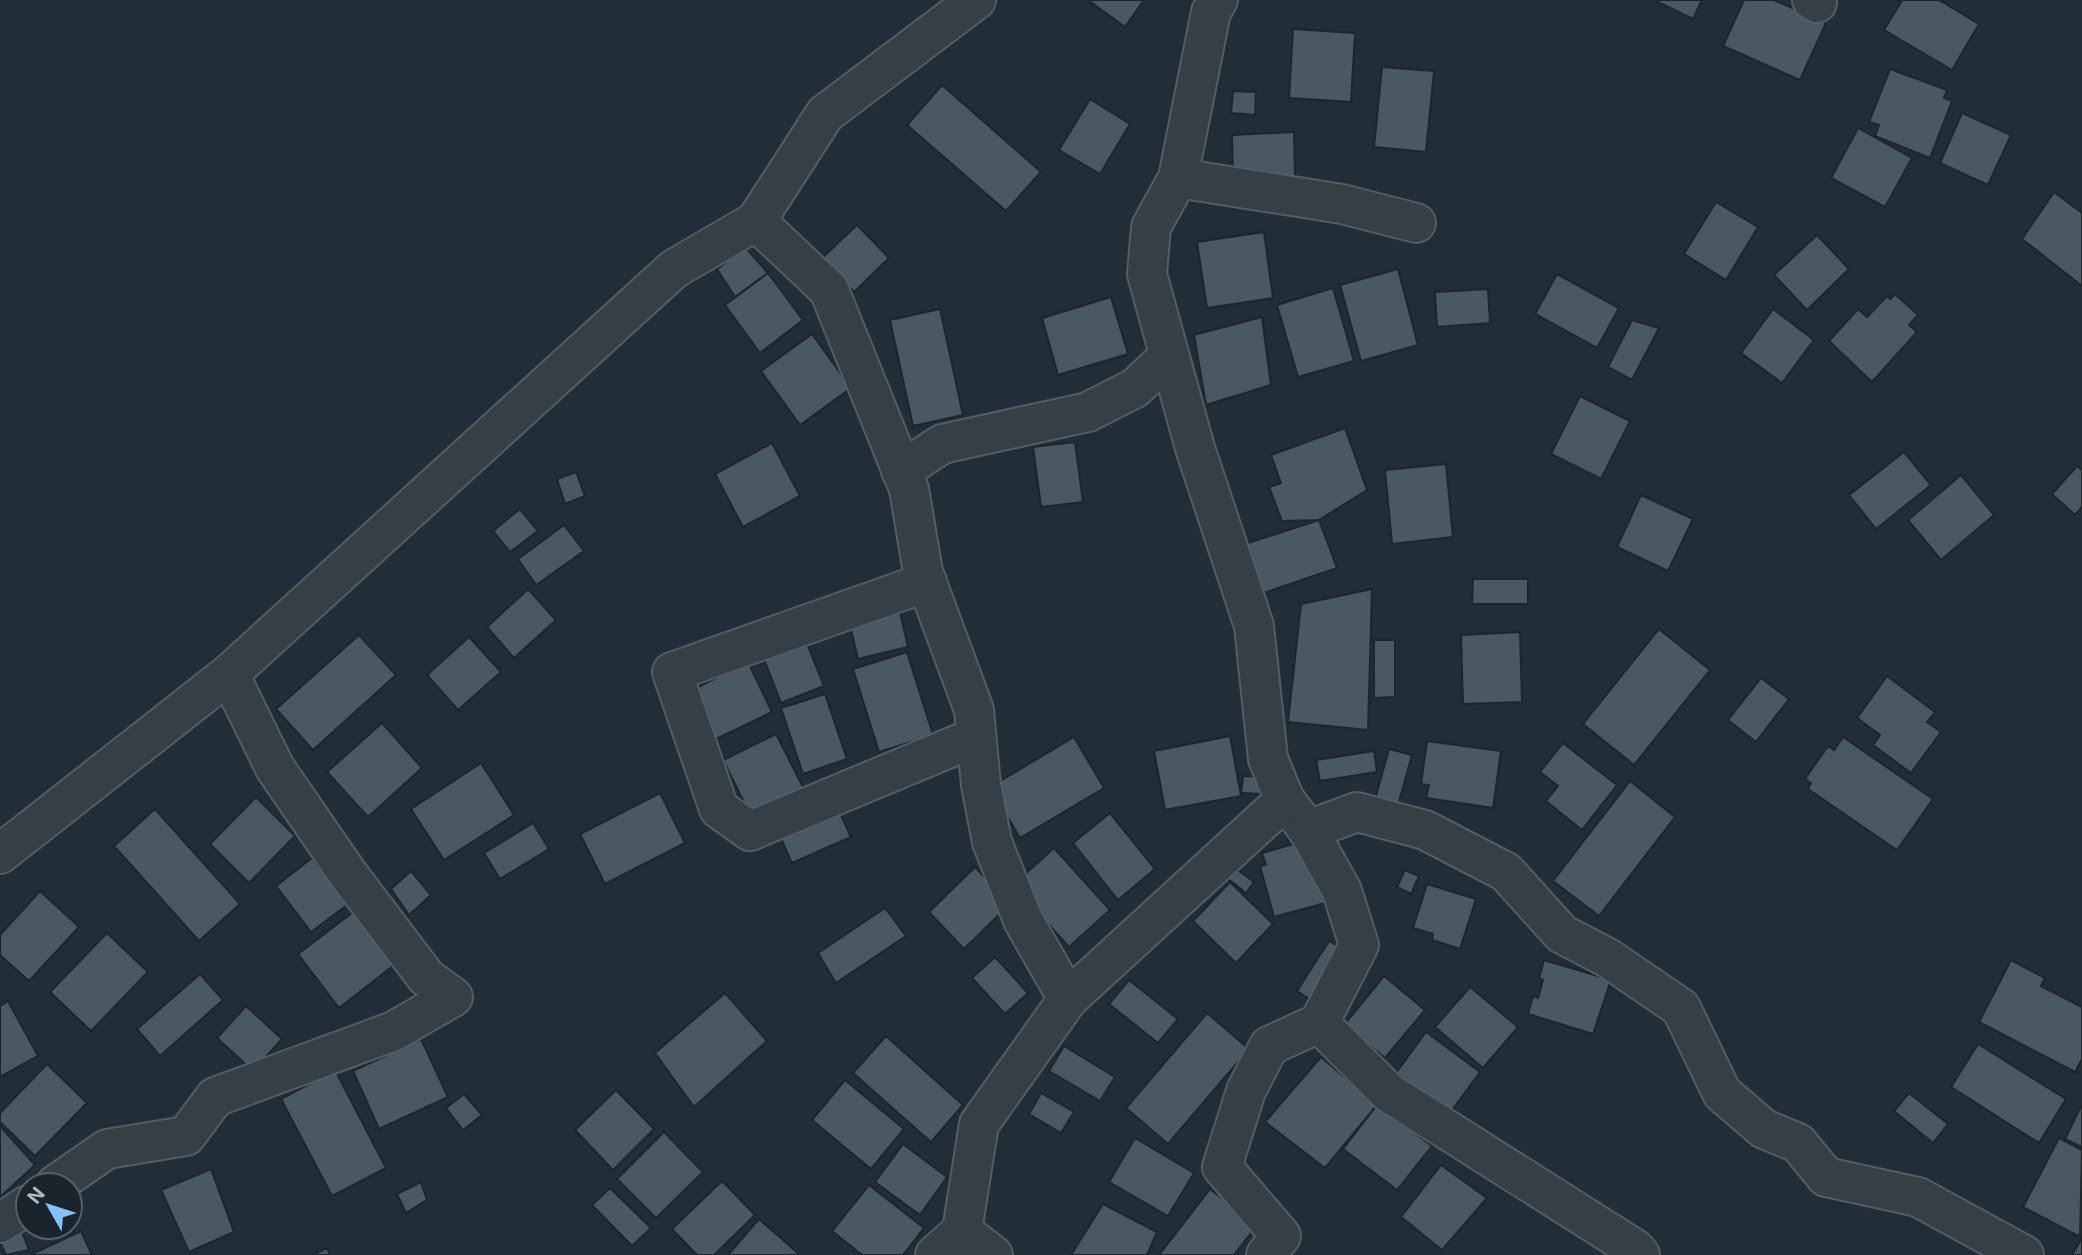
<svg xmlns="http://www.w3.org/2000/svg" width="2082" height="1255" font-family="Inter,sans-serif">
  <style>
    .building { fill: #495863; stroke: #1c262e; stroke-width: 2 }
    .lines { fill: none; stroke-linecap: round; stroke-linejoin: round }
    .minor-casing { stroke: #525d65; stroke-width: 42 }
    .minor { stroke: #343f47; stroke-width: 38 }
  </style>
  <rect width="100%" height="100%" fill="#212e37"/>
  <!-- building -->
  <g class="building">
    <path d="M1088,0H1144L1125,27Z"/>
    <path d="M1654,0H1702L1693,19Z"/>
    <path d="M1744,0H1774L1826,23L1800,80L1723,46Z"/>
    <path d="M1898,0H1939L1979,24L1952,70L1884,30L1901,2Z"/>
    <path d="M1293,29L1355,33L1351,102L1289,98Z"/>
    <path d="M1382,67L1434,71L1426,152L1374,147Z"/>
    <path d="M1890,69L1947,90L1944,98L1952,101L1930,158L1875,136L1879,125L1869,122Z"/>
    <path d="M942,85L1041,172L1006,211L907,125Z"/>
    <path d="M1233,91L1256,92L1255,115L1231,113Z"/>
    <path d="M1090,99L1130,124L1100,174L1059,150Z"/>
    <path d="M1962,113L2011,135L1988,185L1940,163Z"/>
    <path d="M1858,128L1912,158L1885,207L1831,178Z"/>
    <path d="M1294,132L1295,178L1233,181L1232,135Z"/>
    <path d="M2054,192L2082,213V286L2022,239Z"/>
    <path d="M1716,202L1758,227L1726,280L1684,254Z"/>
    <path d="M857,225L889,258L854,292L822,258Z"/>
    <path d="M1264,232L1273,298L1207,308L1197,242Z"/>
    <path d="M1817,235L1849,269L1807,310L1774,275Z"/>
    <path d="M745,247L768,273L735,297L717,269Z"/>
    <path d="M1398,269L1418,345L1361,361L1340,285Z"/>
    <path d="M768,273L803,320L760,353L725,305Z"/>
    <path d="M1557,274L1619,308L1597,348L1535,314Z"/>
    <path d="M1333,288L1354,361L1298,377L1277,305Z"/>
    <path d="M1488,289L1490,323L1437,327L1435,292Z"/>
    <path d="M1895,294L1918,315L1909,325L1917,332L1872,382L1829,341L1858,309L1867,317L1887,296L1890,299Z"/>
    <path d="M1111,297L1128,354L1058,375L1042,318Z"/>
    <path d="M940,309L963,415L913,426L890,320Z"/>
    <path d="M1773,309L1814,340L1782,383L1741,353Z"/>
    <path d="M1262,317L1271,385L1206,405L1194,335Z"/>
    <path d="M1632,320L1659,328L1632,380L1608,367Z"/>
    <path d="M812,334L851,388L800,425L761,371Z"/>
    <path d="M1580,396L1630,421L1601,479L1551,454Z"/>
    <path d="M1345,428L1367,490L1319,520L1282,521L1269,487L1281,483L1271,455Z"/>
    <path d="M1075,442L1083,502L1041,507L1033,447Z"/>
    <path d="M772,443L800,496L743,527L715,474Z"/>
    <path d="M1904,452L1931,485L1876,529L1849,495Z"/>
    <path d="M1446,464L1453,537L1392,544L1385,470Z"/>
    <path d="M2077,466L2082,470V507L2075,515L2052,494Z"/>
    <path d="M576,472L585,496L565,504L557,479Z"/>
    <path d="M1961,475L1994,515L1941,560L1908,520Z"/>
    <path d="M1641,495L1693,519L1668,571L1617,547Z"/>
    <path d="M520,509L538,531L510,552L493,531Z"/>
    <path d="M1319,520L1337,568L1258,595L1245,544Z"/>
    <path d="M564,525L584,551L536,585L518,559Z"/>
    <path d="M1473,579H1528V604H1472Z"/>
    <path d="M528,589L556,620L514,658L487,627Z"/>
    <path d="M1372,589L1368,730L1288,722L1301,604Z"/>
    <path d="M897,600L908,647L858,659L847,612Z"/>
    <path d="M1659,629L1710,670L1634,765L1583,724Z"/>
    <path d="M1520,632L1522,702L1463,704L1461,635Z"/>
    <path d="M359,635L396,675L313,750L276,709Z"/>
    <path d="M804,636L824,686L781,703L762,654Z"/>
    <path d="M469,637L501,672L458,710L427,675Z"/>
    <path d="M1374,640H1395V697L1374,698Z"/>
    <path d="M907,652L933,735L879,752L853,669Z"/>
    <path d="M748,662L772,712L714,740L690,691Z"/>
    <path d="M1887,676L1935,712L1927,722L1941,732L1911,773L1873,745L1880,735L1857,718Z"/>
    <path d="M1761,678L1789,699L1756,742L1728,720Z"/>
    <path d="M825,694L847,759L803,774L781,708Z"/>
    <path d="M382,723L422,768L368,817L327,772Z"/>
    <path d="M776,734L804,789L751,816L723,760Z"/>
    <path d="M1230,736L1241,796L1165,810L1154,751Z"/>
    <path d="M1074,737L1104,788L1020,838L990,787Z"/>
    <path d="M1843,737L1933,799L1897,850L1808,789L1811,783L1805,779L1828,746L1834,750Z"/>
    <path d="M1427,741L1501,751L1493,808L1426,798L1429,785L1421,784Z"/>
    <path d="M1563,743L1617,785L1582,830L1546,801L1558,786L1540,772Z"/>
    <path d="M1389,749L1412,755L1397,809L1374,803Z"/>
    <path d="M1374,751L1377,772L1320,781L1316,760Z"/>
    <path d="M481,763L514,815L444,860L411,809Z"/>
    <path d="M1243,776L1265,777L1264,794L1241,793Z"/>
    <path d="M1630,781L1675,817L1599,916L1553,881Z"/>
    <path d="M660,793L685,843L605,884L580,834Z"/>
    <path d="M256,797L295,836L249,883L210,844Z"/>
    <path d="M836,804L851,837L792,863L777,830Z"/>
    <path d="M155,809L240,904L199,941L114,846Z"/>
    <path d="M1110,813L1155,869L1118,900L1073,843Z"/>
    <path d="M533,823L549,849L500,879L484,853Z"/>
    <path d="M1304,841L1329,902L1274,917L1260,866L1266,865L1262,853Z"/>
    <path d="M1054,848L1110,910L1069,947L1013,885Z"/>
    <path d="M312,858L347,905L311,932L276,886Z"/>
    <path d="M975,867L1010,904L964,949L929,912Z"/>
    <path d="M1235,868L1254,882L1246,893L1227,878Z"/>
    <path d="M1405,870L1419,876L1411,894L1397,887Z"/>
    <path d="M411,871L431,895L409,915L391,889Z"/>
    <path d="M1230,882L1273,924L1236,963L1193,921Z"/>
    <path d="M1427,884L1476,899L1460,949L1432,940L1433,934L1413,928Z"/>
    <path d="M40,891L79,927L29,981L0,955V935Z"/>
    <path d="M361,906L402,959L339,1008L298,954Z"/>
    <path d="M885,908L906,936L836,983L818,953Z"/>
    <path d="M107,933L148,972L91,1031L50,992Z"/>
    <path d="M1329,941L1347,952L1314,1002L1297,991Z"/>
    <path d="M995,957L1028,993L1005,1014L972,978Z"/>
    <path d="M1544,960L1611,980L1593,1034L1528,1014L1533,996L1538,998L1543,980L1539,978Z"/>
    <path d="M2011,960L2045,978L2041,986L2082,1007V1059L2075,1072L1979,1022Z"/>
    <path d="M200,974L223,1000L160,1056L137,1029Z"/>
    <path d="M1384,976L1425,1010L1385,1058L1344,1025Z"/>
    <path d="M1129,980L1178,1019L1158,1043L1109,1004Z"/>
    <path d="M1470,987L1518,1027L1483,1068L1435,1027Z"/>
    <path d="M725,993L767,1041L694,1107L655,1053Z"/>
    <path d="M8,1001L38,1056L0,1077V1006Z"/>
    <path d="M246,1006L282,1039L253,1071L217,1038Z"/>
    <path d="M1207,1013L1249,1049L1168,1144L1126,1108Z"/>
    <path d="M1426,1032L1480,1072L1442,1124L1388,1084Z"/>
    <path d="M886,1036L963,1105L931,1142L853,1073Z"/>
    <path d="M421,1039L448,1097L379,1129L353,1071Z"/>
    <path d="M1978,1044L2066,1099L2039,1143L1951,1087Z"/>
    <path d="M1064,1046L1115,1077L1100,1101L1049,1071Z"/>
    <path d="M1321,1057L1377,1105L1325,1168L1265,1122Z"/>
    <path d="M47,1064L87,1103L35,1156L0,1122V1113Z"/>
    <path d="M335,1070L386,1168L332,1196L281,1099Z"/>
    <path d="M845,1080L904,1129L871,1169L812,1120Z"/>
    <path d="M616,1090L654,1129L613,1170L575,1130Z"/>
    <path d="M1041,1093L1074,1112L1061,1133L1029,1114Z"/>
    <path d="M1909,1093L1948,1124L1933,1143L1894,1111Z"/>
    <path d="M464,1094L482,1115L463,1130L446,1108Z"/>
    <path d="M1377,1105L1432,1146L1397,1190L1343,1149Z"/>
    <path d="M2081,1106H2082V1147L2065,1139Z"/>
    <path d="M0,1126L35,1165L0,1197Z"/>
    <path d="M664,1132L703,1172L656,1218L617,1179Z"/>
    <path d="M1135,1138L1194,1173L1168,1216L1109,1182Z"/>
    <path d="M2059,1138L2082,1150L2080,1237L2023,1207Z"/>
    <path d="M903,1144L947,1177L920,1215L875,1182Z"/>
    <path d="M1441,1165L1487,1198L1442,1250L1401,1217Z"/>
    <path d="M211,1169L234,1232L189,1252L161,1190Z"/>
    <path d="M722,1181L755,1215L714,1255H697L672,1229Z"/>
    <path d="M421,1182L427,1200L406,1213L397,1194Z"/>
    <path d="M869,1185L924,1228L903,1255H862L832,1231Z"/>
    <path d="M610,1188L651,1228L632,1246L592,1205Z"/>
    <path d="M1210,1189L1257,1225L1234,1255H1159Z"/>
    <path d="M1103,1204L1157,1232L1147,1255H1071Z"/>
    <path d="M759,1219L800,1255H728Z"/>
    <path d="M81,1231L92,1255H30Z"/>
    <path d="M22,1232L29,1250L6,1255L0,1242Z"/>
    <path d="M2082,1238V1255H2072Z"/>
    <path d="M327,1248L330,1255H313Z"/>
  </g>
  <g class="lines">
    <defs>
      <g id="minor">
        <path d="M1218,0L1211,12L1178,178L1151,227L1147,274L1195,448L1254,626L1268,759L1285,800L1308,830L1342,891L1359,945L1319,1023L1269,1046L1246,1091L1222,1167L1281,1236L1266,1255"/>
        <path d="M1812,0L1817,3"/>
        <path d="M1178,178L1342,204L1416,223"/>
        <path d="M756,221L829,290L909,489L923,572L974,710L981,785L992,842L1023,920L1068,999"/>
        <path d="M901,471L942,444L1088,412L1135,388L1169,356"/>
        <path d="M927,582L672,672L719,809L750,831L976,737"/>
        <path d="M1308,830L1357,812L1425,830L1506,872L1562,934L1608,958L1681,1008L1722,1093L1764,1129L1798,1143L1826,1177L1918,1197L2024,1255"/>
        <path d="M0,854L229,674L674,269L756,221L825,114L976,0"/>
        <path d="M1319,1023L1389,1093L1635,1249L1640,1255"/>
        <path d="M55,1185L107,1149L186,1136L215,1097L394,1031L453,997L426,977L348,874L275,768L229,674"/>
        <path d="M0,1223L28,1205"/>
        <path d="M962,1231L993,1255"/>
        <path d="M935,1255L962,1231L979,1124L1068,999L1285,800"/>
      </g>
    </defs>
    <!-- minor casing -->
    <use href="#minor" class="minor-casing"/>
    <!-- minor -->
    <use href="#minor" class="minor"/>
  </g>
  <!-- north arrow -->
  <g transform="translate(49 1206) rotate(309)"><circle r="33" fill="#1a242c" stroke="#566069" stroke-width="2"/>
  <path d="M0-5L12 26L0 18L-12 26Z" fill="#84c1f4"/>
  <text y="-10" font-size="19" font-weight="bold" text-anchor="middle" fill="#afbac4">N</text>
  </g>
</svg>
